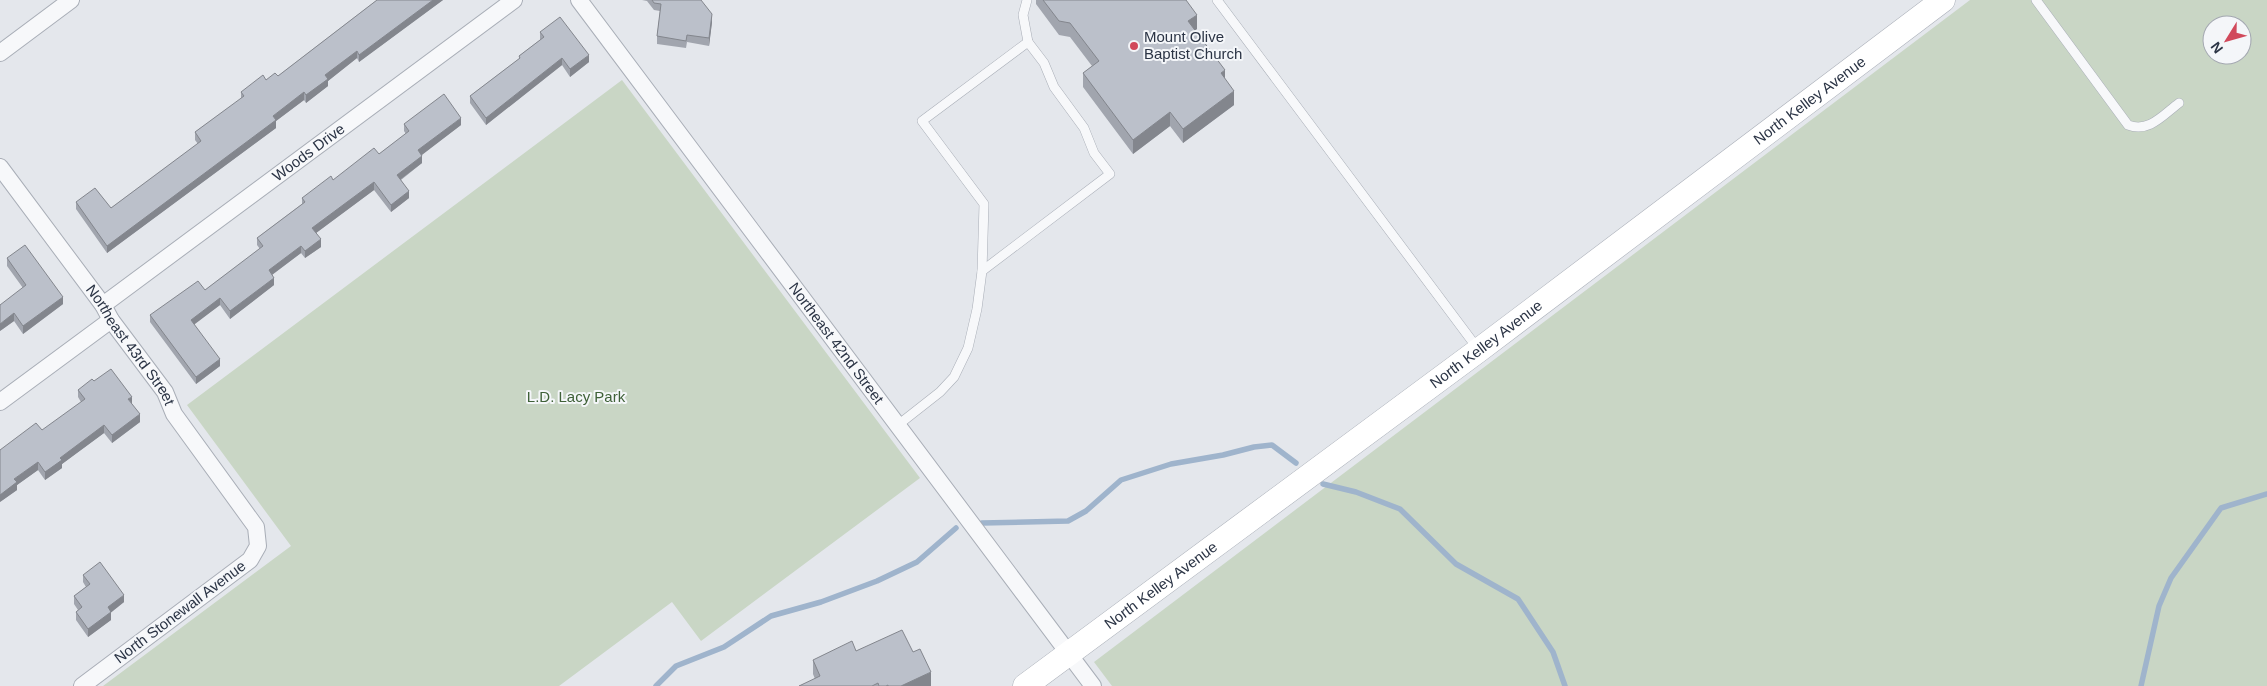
<svg xmlns="http://www.w3.org/2000/svg" width="2267" height="686" font-family="Arial,sans-serif">
  <style>
    .green { fill: #c9d6c5; fill-rule: evenodd }
    .lines { fill: none; stroke-linecap: round; stroke-linejoin: round }
    .stream { stroke: #9fb4cc; stroke-width: 5.5 }
    .lane-casing { stroke: #a9aeb7; stroke-width: 10 }
    .street-casing { stroke: #a9aeb7; stroke-width: 18 }
    .secondary-casing { stroke: #a9aeb7; stroke-width: 25 }
    .lane { stroke: #f7f8fa; stroke-width: 9 }
    .street { stroke: #f7f8fa; stroke-width: 16 }
    .secondary { stroke: #fff; stroke-width: 24 }
    .wall { fill: #a1a5ae }
    .shaded-wall { fill: #83868d }
    .building { fill: #bbc0ca; stroke: #83868d }
    .poi-dot { fill: #d1495b; stroke: #f4f6f9; stroke-width: 2 }
    .labels { text-anchor: middle; stroke-width: 4; stroke-linejoin: round; paint-order: stroke }
    .poi-label { font-size: 15px; fill: #2b3445; stroke: #f4f6f9; text-anchor: start }
    .street-label { font-size: 15px; fill: #2b3445; stroke: #f4f6f9 }
    .park-label { font-size: 15px; fill: #3f6138; stroke: #f4f6f9 }
  </style>
  <rect width="100%" height="100%" fill="#e4e7ec"/>
  <!-- green -->
  <g class="green">
    <path d="M1970,0H2267V686H1112L1094,662ZM2212,25H2242V55H2212Z"/>
    <path d="M622,80L920,478L701,641L672,602L559,686H103L291,546L187,405Z"/>
  </g>
  <g class="lines">
    <!-- stream -->
    <g class="stream">
      <path d="M1323,484L1356,492L1400,509L1456,564L1518,599L1553,652L1565,686"/>
      <path d="M982,523L1068,521L1086,511L1121,480L1171,464L1223,455L1254,447L1272,445L1296,463"/>
      <path d="M656,686L676,666L724,647L771,616L821,602L877,581L917,562L956,528"/>
      <path d="M2141,686L2159,606L2171,578L2221,508L2267,494"/>
    </g>
    <defs>
      <g id="lane">
        <path d="M1217,0L1478,349"/>
        <path d="M2036,0L2128,125C2149,133 2163,115 2179,103"/>
        <path d="M982,271L1110,174L1094,153L1084,128L1054,87L1044,63L1028,42"/>
        <path d="M898,425L940,392L954,377L968,348L977,309L982,271L984,204L922,121L1028,42L1023,15L1027,0"/>
      </g>
      <g id="street">
        <path id="s1" d="M579,0L1093,686"/>
        <path d="M0,53L71,0"/>
        <path id="s2" d="M0,167L103,305L111,320L165,392L174,414L256,527L258,546L250,560L82,686"/>
        <path id="s3" d="M103,305L514,0"/>
        <path d="M0,402L111,320"/>
      </g>
      <g id="secondary">
        <path id="s4" d="M1025,686L1479,350L1943,0"/>
      </g>
    </defs>
    <!-- lane casing -->
    <use href="#lane" class="lane-casing"/>
    <!-- street casing -->
    <use href="#street" class="street-casing"/>
    <!-- secondary casing -->
    <use href="#secondary" class="secondary-casing"/>
    <!-- lane -->
    <use href="#lane" class="lane"/>
    <!-- street -->
    <use href="#street" class="street"/>
    <!-- secondary -->
    <use href="#secondary" class="secondary"/>
  </g>
  <!-- wall -->
  <g class="wall">
    <path d="M377,0H443L359,62L357,58L328,81V86L306,103L304,100L276,121V128L107,253L76,209V202L111,208L198,144L195,140V132L241,99V92L266,80L278,76Z"/>
    <path d="M642,0H699L712,22L709,46L687,42L686,48L657,44V36L660,11L654,10L647,1Z"/>
    <path d="M1036,0H1186L1197,29L1195,30L1225,79L1234,105L1183,143L1170,126L1133,154L1083,87V73L1092,66L1070,37L1059,35L1036,4Z"/>
    <path d="M540,32L589,62L570,77L562,65L486,125L470,103V96L519,59V56L540,40Z"/>
    <path d="M404,124L461,125L421,155L422,163L401,180L409,198L391,212L374,190L316,233L321,247L305,258L301,253L272,275L274,285L230,319L220,305L194,324L220,366L196,384L150,322V315L205,290L260,249L257,245V238L302,204V198L379,154L406,134L404,131Z"/>
    <path d="M7,258L63,304L23,334L14,321L0,331L23,288L7,266Z"/>
    <path d="M94,381L132,404L140,422L112,443L104,433L62,464V468L45,480L38,470L17,485V490L0,502L81,402L78,397V390Z"/>
    <path d="M83,575L124,602L111,612V620L88,637L76,620V612L78,610L74,604V596L86,587L83,582Z"/>
    <path d="M856,651L913,652L931,686H799L815,679L813,674V660Z"/>
  </g>
  <!-- shaded-wall -->
  <g class="shaded-wall">
    <path d="M433,0H443L359,62V55Z"/>
    <path d="M712,14V22L709,46V38Z"/>
    <path d="M1197,15V29L1188,35V21Z"/>
    <path d="M357,51V58L328,81V86L306,103V95L325,75Z"/>
    <path d="M589,55V62L570,77V69Z"/>
    <path d="M562,58V65L486,125V118Z"/>
    <path d="M1225,70V84L1221,73Z"/>
    <path d="M1234,91V105L1183,143V129Z"/>
    <path d="M304,92V100L276,121V128L107,253V246Z"/>
    <path d="M1170,112V126L1133,154V140Z"/>
    <path d="M461,118V125L418,158V150Z"/>
    <path d="M422,156V163L397,182V175Z"/>
    <path d="M374,182V190L312,236V228Z"/>
    <path d="M409,191V198L391,212V205Z"/>
    <path d="M321,239V247L305,258V251Z"/>
    <path d="M301,246V253L269,277V270Z"/>
    <path d="M274,278V285L230,319V311Z"/>
    <path d="M63,297V304L23,334V326Z"/>
    <path d="M220,298V305L191,327V320Z"/>
    <path d="M14,313V321L0,331V324Z"/>
    <path d="M220,359V366L196,384V377Z"/>
    <path d="M132,397V404L128,399Z"/>
    <path d="M140,414V422L112,443V435Z"/>
    <path d="M104,425V433L62,464V468L45,480V472L60,458Z"/>
    <path d="M38,462V470L17,485V490L0,502V495L14,479Z"/>
    <path d="M124,595V602L108,615V607Z"/>
    <path d="M111,612V620L88,637V629Z"/>
    <path d="M931,672V686H901Z"/>
  </g>
  <!-- building -->
  <g class="building">
    <path d="M377,0H433L359,55L357,51L325,75L328,79L306,95L304,92L273,116L276,120L107,246L76,202L95,188L111,208L201,141L195,132L244,96L241,92L263,75L266,80L275,73L278,76Z"/>
    <path d="M652,0H701L712,14L709,38L687,35L686,41L657,36L661,4L654,3Z"/>
    <path d="M1043,0H1186L1197,15L1188,21L1225,70L1221,73L1234,91L1183,129L1170,112L1133,140L1083,73L1099,61L1070,23L1059,21Z"/>
    <path d="M560,17L589,55L570,69L562,58L486,118L470,96L520,58L519,56L544,37L540,32Z"/>
    <path d="M444,94L461,118L418,150L422,156L397,175L409,191L391,205L374,182L312,228L321,239L305,251L301,246L269,270L274,278L230,311L220,298L191,320L220,359L196,377L150,315L198,281L205,290L263,246L257,238L305,202L302,198L331,176L333,180L374,148L379,154L409,131L404,124Z"/>
    <path d="M25,245L63,297L23,326L14,313L0,324V305L26,285L7,258Z"/>
    <path d="M111,369L132,397L128,399L140,414L112,435L104,425L60,458L62,460L45,472L38,462L14,479L17,482L0,495V450L36,423L42,430L85,399L78,390L92,379L94,381Z"/>
    <path d="M100,562L124,595L108,607L111,612L88,629L76,612L82,607L74,596L90,584L83,575Z"/>
    <path d="M902,630L913,652L920,649L931,672L901,686H888V685L886,686H879L878,683L872,686H799L820,676L813,660L852,641L856,651Z"/>
  </g>
  <!-- markers -->
  <circle class="poi-dot" cx="1134" cy="46" r="5"/>
  <g class="labels">
    <!-- poi labels -->
    <g class="poi-label">
      <text x="1144" y="42">Mount Olive<tspan x="1144" dy="17">Baptist Church</tspan></text>
    </g>
    <!-- street labels -->
    <g class="street-label">
      <text dy="5" stroke="none"><textPath href="#s4" startOffset="979">North Kelley Avenue</textPath></text>
      <text dy="5" stroke="none"><textPath href="#s3" startOffset="256">Woods Drive</textPath></text>
      <text dy="5" stroke="none"><textPath href="#s1" startOffset="429">Northeast 42nd Street</textPath></text>
      <text dy="5" stroke="none"><textPath href="#s4" startOffset="574">North Kelley Avenue</textPath></text>
      <text dy="5" stroke="none"><textPath href="#s2" startOffset="221">Northeast 43rd Street</textPath></text>
      <text dy="5" stroke="none"><textPath href="#s4" startOffset="169">North Kelley Avenue</textPath></text>
      <text transform="translate(180 612) rotate(-37)" y="5">North Stonewall Avenue</text>
    </g>
    <!-- park labels -->
    <g class="park-label">
      <text x="576" y="402">L.D. Lacy Park</text>
    </g>
  </g>
  <!-- north arrow -->
  <g transform="translate(2227 40) rotate(233)"><circle r="24" fill="#f4f6f9" stroke="#a4a8b1"/>
  <path d="M0-4L9 19L0 12L-9 19Z" fill="#d1495b"/>
  <text y="-8" font-size="14" font-weight="bold" text-anchor="middle" fill="#2b3445">N</text>
  </g>
</svg>
